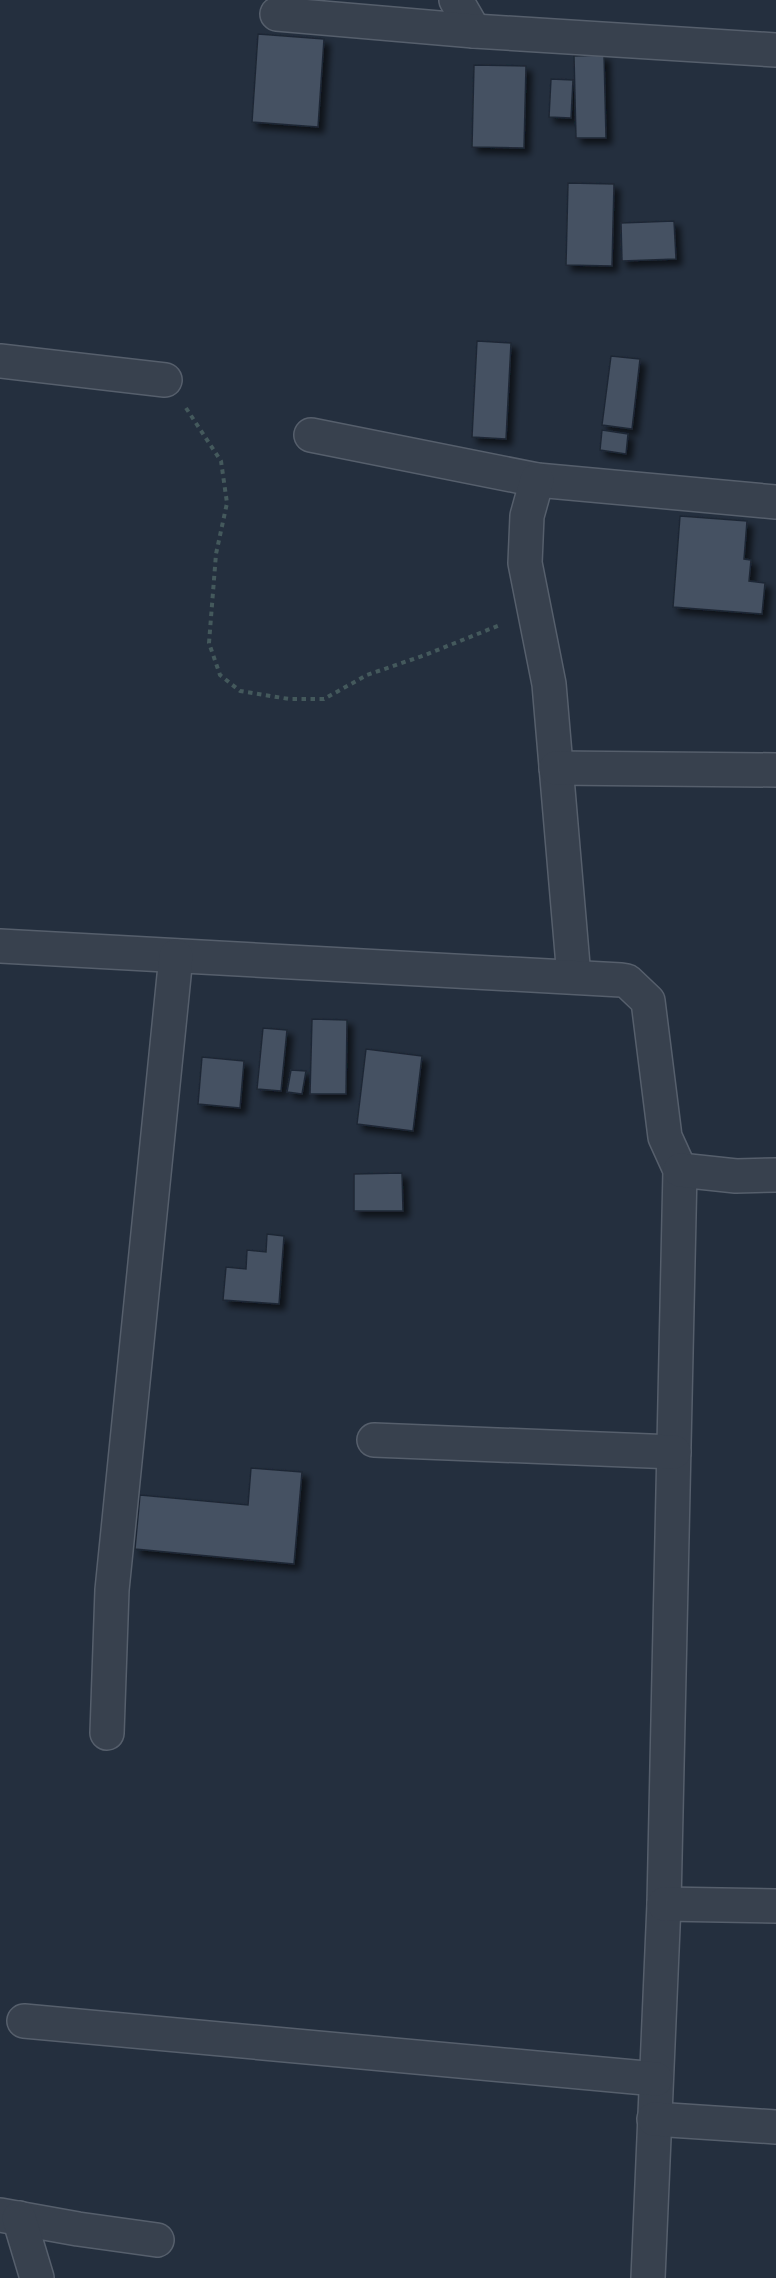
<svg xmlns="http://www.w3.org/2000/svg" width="776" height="2278" font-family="'Archivo Narrow',sans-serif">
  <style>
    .building { fill: #455162; stroke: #1f2835; stroke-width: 1.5; filter: url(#shadow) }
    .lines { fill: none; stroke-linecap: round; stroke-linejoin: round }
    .minor-casing { stroke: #565f6c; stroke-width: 36 }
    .path { stroke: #44595c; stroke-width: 4; stroke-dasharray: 4.5 4.5; stroke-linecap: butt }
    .minor { stroke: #38414e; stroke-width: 33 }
  </style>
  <defs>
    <filter id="shadow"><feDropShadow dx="5.5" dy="5.5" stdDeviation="3" flood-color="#0009"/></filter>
  </defs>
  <rect width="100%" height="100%" fill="#242f3e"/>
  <!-- building -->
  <g class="building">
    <path d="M258,34L324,39L318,127L252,122Z"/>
    <path d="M604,55L606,138H576L574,56Z"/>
    <path d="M474,65L526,66L524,148L472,147Z"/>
    <path d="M551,79L573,80L571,118L549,117Z"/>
    <path d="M568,183L614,184L612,266L566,265Z"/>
    <path d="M674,221L676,259L622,261L621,223Z"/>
    <path d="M477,341L511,343L506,439L472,437Z"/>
    <path d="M611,356L640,359L632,429L602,425Z"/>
    <path d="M602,430L628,434L626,454L600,450Z"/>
    <path d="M680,516L747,521L744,559L751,560L749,581L765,583L762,614L673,607Z"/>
    <path d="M312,1019L347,1020L346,1094H310Z"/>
    <path d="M263,1028L287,1030L281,1091L257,1089Z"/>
    <path d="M366,1049L422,1056L413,1131L357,1124Z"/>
    <path d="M202,1057L244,1061L240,1108L198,1104Z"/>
    <path d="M291,1070L306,1071L302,1094L287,1092Z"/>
    <path d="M402,1173L403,1211H354V1174Z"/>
    <path d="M267,1234L284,1236L279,1304L223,1300L226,1267L246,1269L247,1250L266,1252Z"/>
    <path d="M251,1468L302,1472L294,1564L135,1549L140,1495L248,1505Z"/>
  </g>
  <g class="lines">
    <defs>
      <g id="minor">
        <path d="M456,0L474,31"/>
        <path d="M277,14L474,31L776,50"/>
        <path d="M0,361L165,380"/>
        <path d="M311,435L537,480L776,502"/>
        <path d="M537,480L527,516L525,563L549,684L574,977"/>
        <path d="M556,768L776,770"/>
        <path d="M0,946L621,980L627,981L648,1001L665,1137L680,1170L664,1904L648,2278"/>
        <path d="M680,1170L736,1176L776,1175"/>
        <path d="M374,1440L674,1452"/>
        <path d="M107,1733L112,1590L176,956"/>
        <path d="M664,1904L776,1906"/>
        <path d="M24,2021L656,2079"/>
        <path d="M654,2119L776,2127"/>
        <path d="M0,2215L78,2229L157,2240"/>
        <path d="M19,2218L37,2278"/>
      </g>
    </defs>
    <!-- minor casing -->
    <use href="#minor" class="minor-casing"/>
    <!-- path -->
    <path class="path" d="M186,408L221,461L227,503L216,554L209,643L220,675L240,691L289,699H324L367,675L425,655L500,625"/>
    <!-- minor -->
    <use href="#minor" class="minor"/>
  </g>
</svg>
